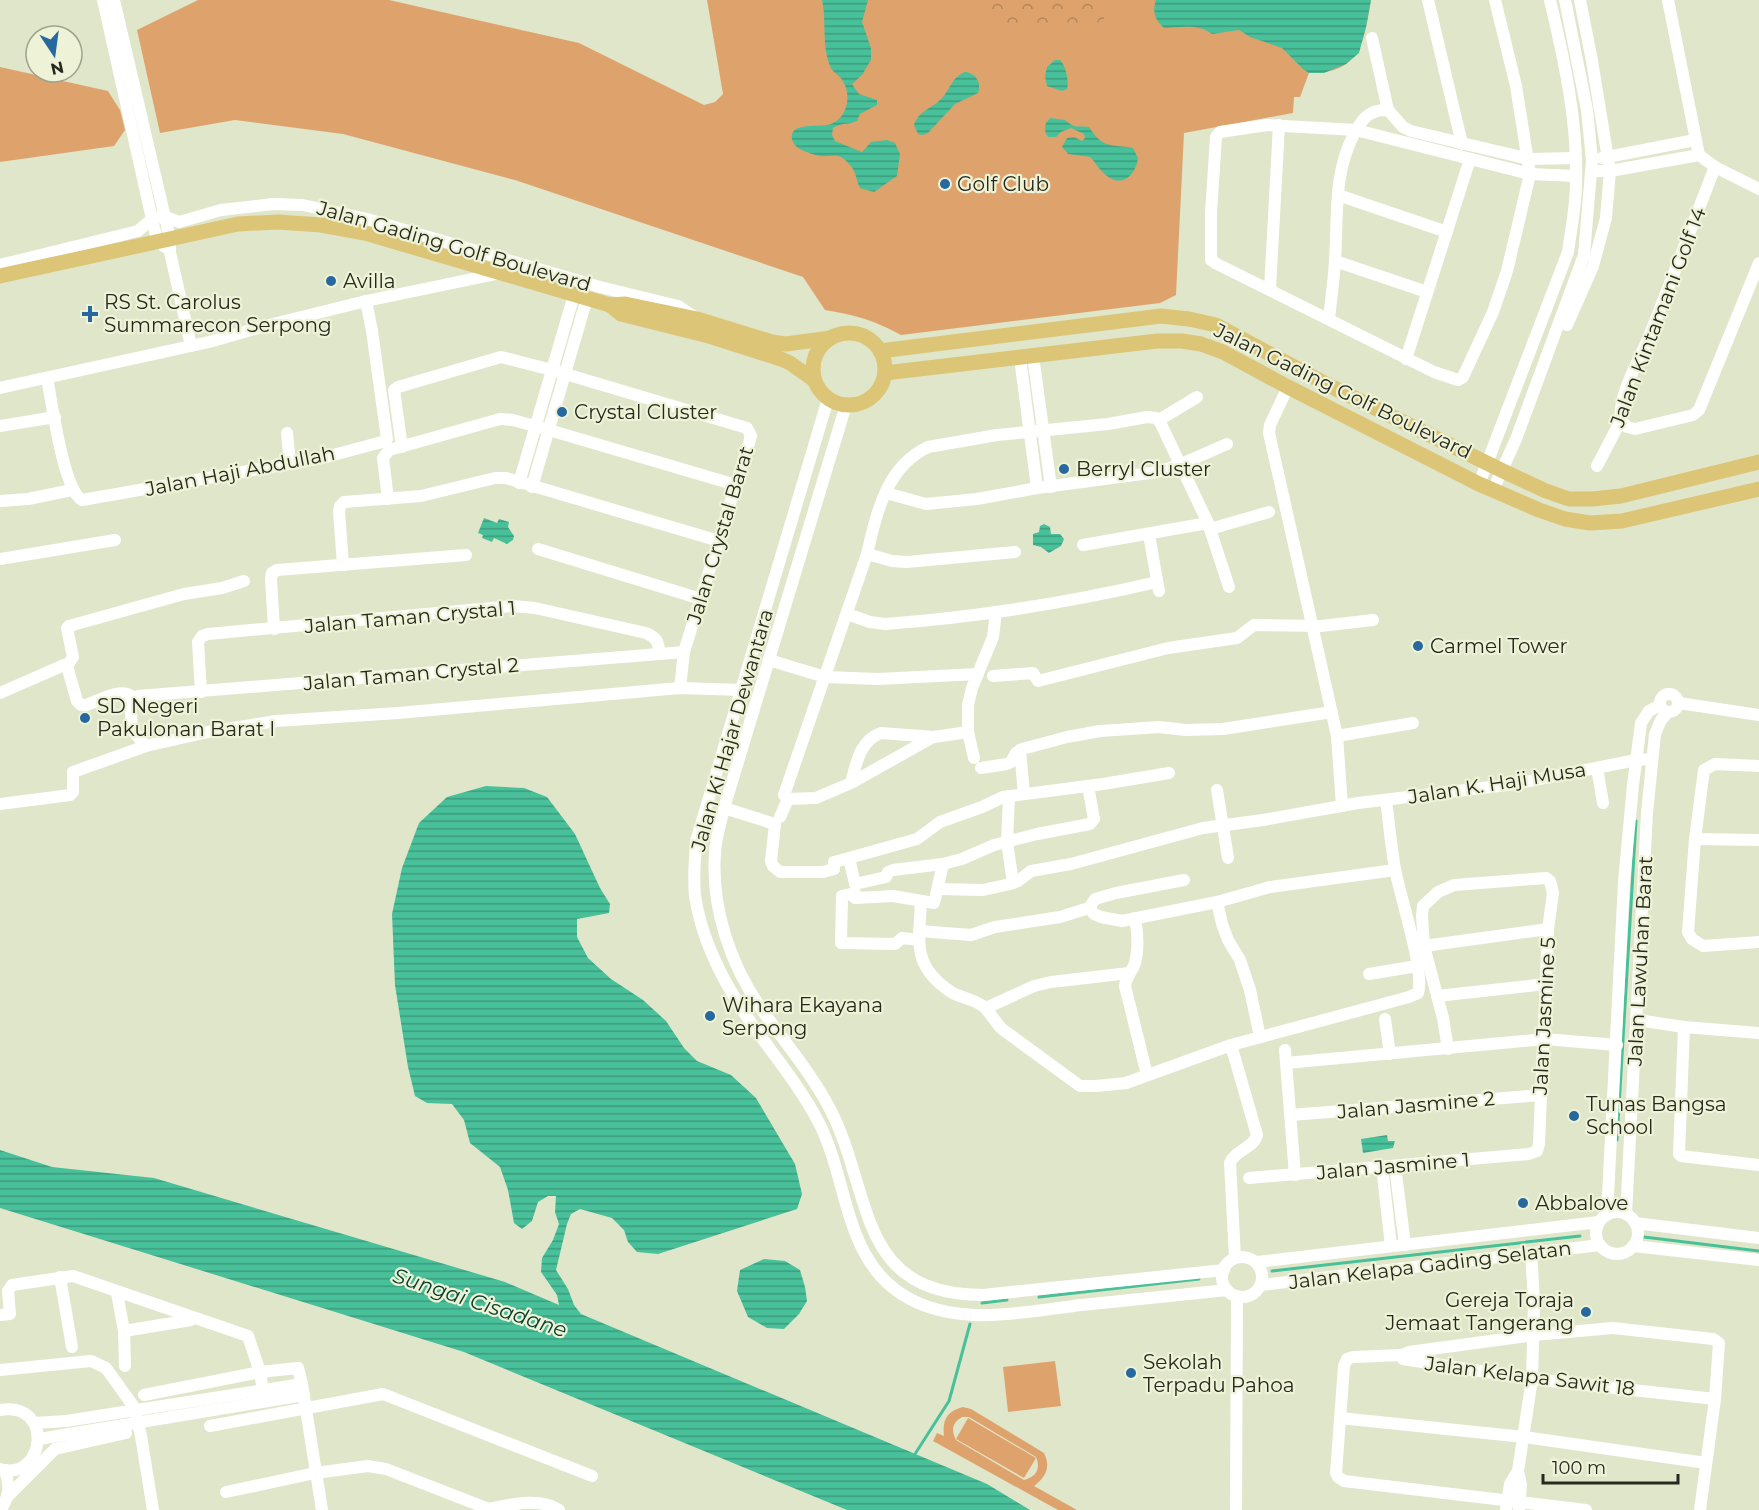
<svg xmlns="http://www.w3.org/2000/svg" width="1759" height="1510" font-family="Montserrat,sans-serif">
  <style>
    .grass { fill: #dea36c; fill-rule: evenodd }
    .forest { fill: url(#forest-crowns) }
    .water { fill: url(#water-rules) }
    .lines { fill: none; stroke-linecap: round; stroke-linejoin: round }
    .stream { stroke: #48c09a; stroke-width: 3 }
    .minor { stroke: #fff; stroke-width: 12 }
    .major { stroke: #dcc576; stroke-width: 15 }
    .poi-dot { fill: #27689e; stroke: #eef3d7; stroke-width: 2 }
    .labels { text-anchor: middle; stroke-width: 4.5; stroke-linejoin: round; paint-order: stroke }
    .poi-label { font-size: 20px; fill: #27291e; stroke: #eef3d7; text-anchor: start }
    .street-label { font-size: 20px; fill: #27291e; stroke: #eef3d7 }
    .water-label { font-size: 21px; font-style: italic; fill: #073d2e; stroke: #eef3d7 }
  </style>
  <defs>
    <pattern id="forest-crowns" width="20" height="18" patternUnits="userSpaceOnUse" patternTransform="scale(1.5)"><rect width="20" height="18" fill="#dea36c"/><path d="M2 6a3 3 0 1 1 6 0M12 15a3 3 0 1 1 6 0" fill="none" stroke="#b48558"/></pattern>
    <pattern id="water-rules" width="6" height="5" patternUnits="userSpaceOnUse" patternTransform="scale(1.5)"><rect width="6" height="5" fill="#48c09a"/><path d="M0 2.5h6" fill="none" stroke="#3c9c7d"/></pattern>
  </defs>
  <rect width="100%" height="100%" fill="#e0e6ca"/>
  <!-- grass -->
  <g class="grass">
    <path d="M198,0H389L579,43L704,105L715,102L723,94L707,0H1371C1364,41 1361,74 1309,73L1300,97H1294L1293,113L1184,133L1176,295L1160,303L901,335C873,320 856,315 825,310L803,277L515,180L343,134L235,120L160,133L137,30Z"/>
    <path d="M0,67L108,91L120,110L125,130L114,146L0,162Z"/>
    <path d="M1055,1361L1061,1406L1008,1412L1003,1367Z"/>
    <path d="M963,1407L971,1409L1044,1453C1051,1467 1046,1477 1034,1486L1077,1510H1058L933,1441L937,1433L944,1436C942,1420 947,1411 963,1407ZM962,1417H969L1036,1457C1041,1469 1036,1477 1024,1480L956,1440C951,1430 952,1423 962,1417Z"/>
    <path d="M968,1418L1036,1458L1024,1478L956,1439Z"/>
  </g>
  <!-- forest -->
  <path class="forest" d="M990,0H1108L1101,31L994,29Z"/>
  <!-- water -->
  <g class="water">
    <path d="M822,0H868L862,22L871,48V60L862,75L852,84L859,94L877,100V105L860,114L857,121C848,125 842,122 833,128L832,135L835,141L862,152L871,142L887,140L895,143L900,154L897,176L874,192L860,188C856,180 856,170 849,164C847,161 842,157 838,156C832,155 826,157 820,156C812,154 796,150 793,142C785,122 817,127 827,125C834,124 841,118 844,112C850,101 848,86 840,77C837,74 833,72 831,68C821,46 827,22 822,0Z"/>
    <path d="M1156,0H1371L1366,27L1359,53L1346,64L1324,73H1309L1303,69L1282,48L1250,37L1239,30L1212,34C1196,23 1181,28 1164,28C1155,20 1152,12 1156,0Z"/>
    <path d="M1055,60H1060C1066,66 1069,81 1067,89L1062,91L1047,86L1045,76L1047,67Z"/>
    <path d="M965,72C976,73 982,83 978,93L955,104L928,133L922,135L918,134L914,125C918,111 933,108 942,98C951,88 952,77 965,72Z"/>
    <path d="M1051,118L1065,120C1077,130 1076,125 1089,127C1103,149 1111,144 1133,148L1138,158C1136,175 1122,188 1107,176C1100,171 1096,163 1090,157L1068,154L1062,147L1067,138L1074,137L1082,141L1085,138L1084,134L1071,128L1061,132L1056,137H1048C1043,130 1044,122 1051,118Z"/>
    <path d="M484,518L497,523L499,519L509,522L508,527L514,536L513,540L507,544L494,538L492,542L482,538L483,535L478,533Z"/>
    <path d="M1044,524L1050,527L1051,534H1060L1064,539L1061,546L1049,553L1041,547L1033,545V534L1039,532L1040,526Z"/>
    <path d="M486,786L524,788L547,797L575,834L600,888L610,904L609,913L577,919V937L588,958L611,979L643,1000L666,1021L684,1048L697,1061L731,1075L756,1098L795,1164L802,1194L797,1209L658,1254L637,1252L628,1242L624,1230L612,1218L580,1209L571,1214L567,1224L556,1270L568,1289L574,1305L581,1314L987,1484L1030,1510H847L464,1352L0,1208V1150L52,1167L154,1178L505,1282L559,1305L557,1295L541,1272L542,1258L553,1240L559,1224L555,1212L556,1196H548L538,1202L532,1221L522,1229L514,1223L508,1190L500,1167L470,1143L464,1120L452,1104L427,1103L415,1096L408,1067L395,985L392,914L402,868L419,823L447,797Z"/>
    <path d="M1387,1135L1388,1141H1395L1393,1148L1363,1153L1361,1139Z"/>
    <path d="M764,1259L785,1261L800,1270L805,1287L807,1301L799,1314L784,1329L767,1328L748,1317L737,1291L740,1270Z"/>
  </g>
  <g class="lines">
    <!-- stream -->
    <g class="stream">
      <path d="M1617,1140L1636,821"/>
      <path d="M1644,1237L1759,1251"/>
      <path d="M1272,1271L1580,1236"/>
      <path d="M1039,1297L1199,1279"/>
      <path d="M982,1303L1007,1300"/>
      <path d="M915,1454L949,1401L970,1324"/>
    </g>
    <!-- minor -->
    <g class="minor">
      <path d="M103,0L154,228L158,241L165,247"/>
      <path d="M114,0L170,239V252L191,346"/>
      <path d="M1428,0L1462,144"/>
      <path d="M1495,0L1516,86L1530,174L1507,271L1493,312L1463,377L1458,380L1434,372L1217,264L1211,260V213L1216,137L1220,132L1267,125L1356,130L1530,174L1576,176"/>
      <path d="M1668,0L1699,155L1715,167L1759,189"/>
      <path d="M1372,38L1388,110"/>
      <path d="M1602,158L1695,140"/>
      <path d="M1592,171H1610L1699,155"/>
      <path d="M1338,195L1447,232"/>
      <path d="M1335,261L1427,292"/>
      <path d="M0,265L138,231L152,219L164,216L179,222L221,210L273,204L303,205L367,219L600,287L678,306L696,318"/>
      <path d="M1270,289L1279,125"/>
      <path d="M1329,319C1331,300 1334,280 1335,260C1338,217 1333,174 1354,134C1362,119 1369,109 1388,110L1403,127L1411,131L1529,159L1576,158"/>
      <path d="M1567,325L1593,266L1606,218L1610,171L1592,61L1580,0"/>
      <path d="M1033,356L1051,487"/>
      <path d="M1020,358L1037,488"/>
      <path d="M1406,359L1470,159"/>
      <path d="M47,378C52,402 63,489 82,500L322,458L382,442L387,439L372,331L366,301"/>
      <path d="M1288,387L1270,425L1269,433L1337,736L1342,806"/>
      <path d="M0,388L209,342L265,326L366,301L501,273"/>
      <path d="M828,399L696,841C695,860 693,877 695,896C702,943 727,989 754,1027C776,1058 800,1087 818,1121C851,1184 842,1268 916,1302C968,1326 1029,1311 1082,1305C1130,1300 1179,1295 1227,1290"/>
      <path d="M846,405L724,808C721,822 716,837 715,852C711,908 730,964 762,1010C785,1043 813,1075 831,1111C873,1194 856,1295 983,1295L1224,1270"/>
      <path d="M1159,420L1197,397"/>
      <path d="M1621,420L1627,427L1635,429L1693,415L1699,410L1759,263"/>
      <path d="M0,426L55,417"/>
      <path d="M287,433L290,463"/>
      <path d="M402,447L394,390L398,387L501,357L552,370L747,428L751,436L684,652L680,688"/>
      <path d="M1597,466L1621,420C1617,396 1641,357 1650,334C1672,279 1693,223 1715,167"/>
      <path d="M519,483L574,295"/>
      <path d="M1479,484L1568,252C1571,229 1576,206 1576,183C1578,122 1564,59 1550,0"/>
      <path d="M532,487L587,298"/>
      <path d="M1493,490L1516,439L1584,255L1592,160L1587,110L1565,0"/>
      <path d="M886,493L926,504L977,499L1037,488L1157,472L1179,465L1227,444"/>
      <path d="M388,499L383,458L389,450L500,419L513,420L549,430L736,485"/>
      <path d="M0,501L28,499L72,490"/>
      <path d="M1210,529L1269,512"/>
      <path d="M1149,535L1159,591"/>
      <path d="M1083,545L1208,523"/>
      <path d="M538,549L701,599"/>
      <path d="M867,554L892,561L907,562L1015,552"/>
      <path d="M0,559L115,540"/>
      <path d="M343,565L339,511L340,506L344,502L421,496L495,478H506L719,541"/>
      <path d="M847,614L870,622L885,624C977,617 1067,603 1157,582"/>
      <path d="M274,629L271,579L272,573L277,570L466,555"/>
      <path d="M769,660L825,677L878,679L978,674"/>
      <path d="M67,666L77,701L81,705H86C98,701 118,689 130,695L132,730L146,746"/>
      <path d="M993,676L1033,673L1038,681L1168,648L1237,638L1254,625L1321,626L1373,620"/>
      <path d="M201,692L198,642L202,636L208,634L513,606L535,608L646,633C657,638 659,642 659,653"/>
      <path d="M0,693L64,665L67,666L73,657L67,628L69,626L184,594L222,588L244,581"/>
      <circle cx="1669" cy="703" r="9"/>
      <path d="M138,696L684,652"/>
      <path d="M1679,703L1759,715"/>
      <path d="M968,732L934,737L881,733C860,740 856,764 851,783L816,798L788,799L784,795L867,554C877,512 886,467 928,447L997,435L1108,424L1147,417L1156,418L1160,422L1208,523L1229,587"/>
      <path d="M1337,736L1413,723"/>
      <path d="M1020,750L1024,794"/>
      <path d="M974,758L968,732V705L972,688L993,637L996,612"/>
      <path d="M1759,766L1715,764L1704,770L1695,839L1688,932L1692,939L1703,946L1759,942"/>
      <path d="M981,768L1007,764L1011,762L1016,753L1022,749L1067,737L1100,731L1159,727L1186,730L1223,729L1332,712"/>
      <path d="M1597,768L1603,803"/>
      <path d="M851,783L933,737"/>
      <path d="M1217,790L1228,858"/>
      <path d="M1009,796L1007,842L1013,883"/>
      <path d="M0,804L70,795L73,792V772L146,746L208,732L276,721L398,713L680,688L742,690"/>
      <path d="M724,808L775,824L771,861L773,866L780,872H823L834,869V862L849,858L855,884L886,877L888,872L893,870L943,864L962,859L994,845L1037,834L1090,824L1094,819L1088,786"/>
      <path d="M780,817L788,799"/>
      <path d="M1695,839L1759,840"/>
      <path d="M849,858L917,839L940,822L982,807L1003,797L1103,784L1169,773"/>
      <path d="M938,889L983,890L1010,884L1018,881L1031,871L1071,864L1203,828L1263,820L1358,803L1515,784L1636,760L1652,759"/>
      <path d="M921,902C919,943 912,966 951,992C961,998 975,999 984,1007C989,1011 996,1023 1002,1029L1080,1086H1096L1126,1083L1231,1045L1409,997L1418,993C1425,971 1400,896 1395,869C1391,846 1389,823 1386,800"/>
      <path d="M1217,902L1222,924L1228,940L1240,960L1250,990L1260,1037"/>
      <path d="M1089,908L1094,914L1101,917L1122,921L1217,902L1270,887L1395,870"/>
      <path d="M1089,908L1095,899L1116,893L1184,880"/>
      <path d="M1135,918C1138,934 1139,948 1135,963C1132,972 1126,977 1125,986L1147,1075"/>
      <path d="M919,931L971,935L995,927L1060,917L1089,908"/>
      <path d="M919,940L902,938L895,944L841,943L842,896L855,893V898L893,896L934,903L943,864"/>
      <path d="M1424,946L1548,929"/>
      <path d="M1369,974L1417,966"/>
      <path d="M1437,996L1546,984"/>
      <path d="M986,1008L1034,986L1051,982L1129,973"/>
      <path d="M1385,1019L1390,1054"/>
      <path d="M1638,1020L1684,1027L1759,1033"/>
      <path d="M1684,1027L1679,1154L1681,1156L1759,1165"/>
      <path d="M1231,1045L1257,1135C1253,1149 1235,1150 1230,1163L1235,1258"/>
      <path d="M1285,1050L1295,1175"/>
      <path d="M1286,1063L1545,1039L1617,1045"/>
      <path d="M1291,1115L1541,1095"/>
      <path d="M1395,1166L1405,1245"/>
      <path d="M1382,1167L1391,1246"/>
      <path d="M1249,1178L1529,1154L1537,1151L1539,1144L1548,929L1553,893L1550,881L1546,878L1454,885L1438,892L1423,906L1422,916L1424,946L1443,1018L1448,1049"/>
      <circle cx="1617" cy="1233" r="21"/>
      <path d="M1626,1214L1647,813L1655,734L1661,720L1668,712"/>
      <path d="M1607,1215L1624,882L1633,785L1641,723L1649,711L1660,705"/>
      <path d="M1635,1223L1759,1238"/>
      <path d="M1633,1246L1759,1260"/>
      <circle cx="1242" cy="1277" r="20"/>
      <path d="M1257,1262L1599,1222"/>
      <path d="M60,1277L72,1347"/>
      <path d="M1261,1285L1600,1245"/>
      <path d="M117,1293L124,1331L125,1366"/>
      <path d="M0,1315L10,1314L8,1291L12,1285L73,1276L248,1336L260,1372L263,1391"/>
      <path d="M124,1331L191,1320"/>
      <path d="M1402,1355L1409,1352L1534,1335L1613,1328L1713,1339L1719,1343L1715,1399L1700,1510"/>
      <path d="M0,1370L91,1361L106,1368L134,1407L141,1436L153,1510"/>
      <path d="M144,1395L260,1372L298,1368L302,1384L322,1510"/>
      <path d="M0,1410C55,1401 45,1482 0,1469"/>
      <path d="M1340,1418L1524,1437L1706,1463"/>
      <path d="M35,1423L66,1421L302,1384"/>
      <path d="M210,1426L383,1394L592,1476"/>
      <path d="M39,1439L304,1395"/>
      <path d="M1518,1471L1521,1485L1519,1510"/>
      <path d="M226,1492L315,1473L368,1466L386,1469L489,1509"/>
      <path d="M8,1496L55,1449L126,1433"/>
      <path d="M1,1510C10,1493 10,1488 5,1470"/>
      <path d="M482,1510C506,1506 538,1496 559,1510"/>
      <path d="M1236,1510L1237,1296"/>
      <path d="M1506,1510L1510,1484L1518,1471L1532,1379L1534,1302L1531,1253"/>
      <path d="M1586,1510L1344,1481L1338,1477L1336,1473L1344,1366L1347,1359L1353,1357L1402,1355L1403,1359L1409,1360L1532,1379L1715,1399"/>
    </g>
    <!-- major -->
    <g class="major">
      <path d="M0,276L238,224L278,222L321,225L365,233L610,305L621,314L709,336L781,359L790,363L814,380"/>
      <path d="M610,305L625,304L697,319L772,342L786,344L831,338"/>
      <circle cx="849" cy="369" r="36"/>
      <path d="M880,351L1161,316L1189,319L1216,325L1330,386L1503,471L1546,491L1569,499H1593L1621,496L1759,462"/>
      <path d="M885,373L1157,341H1182L1201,344L1223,352L1288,387L1479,484L1539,510L1565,519L1590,523L1622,521L1759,489"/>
    </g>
  </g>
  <!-- markers -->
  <g class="poi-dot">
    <circle cx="945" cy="184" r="6"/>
    <circle cx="331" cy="281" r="6"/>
    <path d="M87 305h6v6h6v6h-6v6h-6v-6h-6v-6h6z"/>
    <circle cx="562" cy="412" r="6"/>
    <circle cx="1064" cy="469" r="6"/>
    <circle cx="1418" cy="646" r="6"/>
    <circle cx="85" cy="718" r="6"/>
    <circle cx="710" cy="1016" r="6"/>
    <circle cx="1574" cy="1116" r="6"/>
    <circle cx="1523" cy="1203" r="6"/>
    <circle cx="1586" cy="1312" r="6"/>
    <circle cx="1131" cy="1373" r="6"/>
  </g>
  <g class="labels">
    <!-- poi labels -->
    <g class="poi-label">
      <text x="957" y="191">Golf Club</text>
      <text x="343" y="288">Avilla</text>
      <text x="104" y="309">RS St. Carolus<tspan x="104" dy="23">Summarecon Serpong</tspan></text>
      <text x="574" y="419">Crystal Cluster</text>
      <text x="1076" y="476">Berryl Cluster</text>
      <text x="1430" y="653">Carmel Tower</text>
      <text x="97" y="713">SD Negeri<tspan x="97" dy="23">Pakulonan Barat I</tspan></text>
      <text x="722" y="1012">Wihara Ekayana<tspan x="722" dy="23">Serpong</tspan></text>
      <text x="1586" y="1111">Tunas Bangsa<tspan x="1586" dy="23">School</tspan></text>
      <text x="1535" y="1210">Abbalove</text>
      <text x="1574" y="1307" text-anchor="end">Gereja Toraja<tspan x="1574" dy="23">Jemaat Tangerang</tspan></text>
      <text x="1143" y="1369">Sekolah<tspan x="1143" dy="23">Terpadu Pahoa</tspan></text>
    </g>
    <!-- street labels -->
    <g class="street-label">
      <text transform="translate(454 246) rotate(16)" y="7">Jalan Gading Golf Boulevard</text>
      <text transform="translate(1658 317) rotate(-69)" y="7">Jalan Kintamani Golf 14</text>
      <text transform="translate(1343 391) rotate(26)" y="7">Jalan Gading Golf Boulevard</text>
      <text transform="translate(240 471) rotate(-11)" y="7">Jalan Haji Abdullah</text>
      <text transform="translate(720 535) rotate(-73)" y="7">Jalan Crystal Barat</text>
      <text transform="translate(410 617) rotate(-5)" y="7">Jalan Taman Crystal 1</text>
      <text transform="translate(411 674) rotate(-5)" y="7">Jalan Taman Crystal 2</text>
      <text transform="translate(732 730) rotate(-74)" y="7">Jalan Ki Hajar Dewantara</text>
      <text transform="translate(1497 783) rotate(-9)" y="7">Jalan K. Haji Musa</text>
      <text transform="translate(1640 961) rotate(-87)" y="7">Jalan Lawuhan Barat</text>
      <text transform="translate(1544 1016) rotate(-87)" y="7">Jalan Jasmine 5</text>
      <text transform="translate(1416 1105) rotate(-5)" y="7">Jalan Jasmine 2</text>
      <text transform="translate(1393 1166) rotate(-5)" y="7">Jalan Jasmine 1</text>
      <text transform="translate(1430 1265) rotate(-7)" y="7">Jalan Kelapa Gading Selatan</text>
      <text transform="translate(1530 1376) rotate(7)" y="7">Jalan Kelapa Sawit 18</text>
    </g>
    <!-- water labels -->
    <g class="water-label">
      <text transform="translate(480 1303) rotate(18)" y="7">Sungai Cisadane</text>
    </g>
  </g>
  <!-- north arrow -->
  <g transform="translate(54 54) rotate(167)"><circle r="28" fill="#eef3d7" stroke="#9ea28d" stroke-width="1.5"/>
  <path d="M0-4.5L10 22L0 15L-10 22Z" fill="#27689e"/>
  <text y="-9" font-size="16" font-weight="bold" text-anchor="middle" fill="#27291e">N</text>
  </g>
  <!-- scale -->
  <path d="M1543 1474v9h135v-9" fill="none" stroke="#27291e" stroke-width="3"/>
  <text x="1552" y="1474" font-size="18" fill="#27291e" stroke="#eef3d7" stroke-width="4.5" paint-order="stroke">100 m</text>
</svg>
